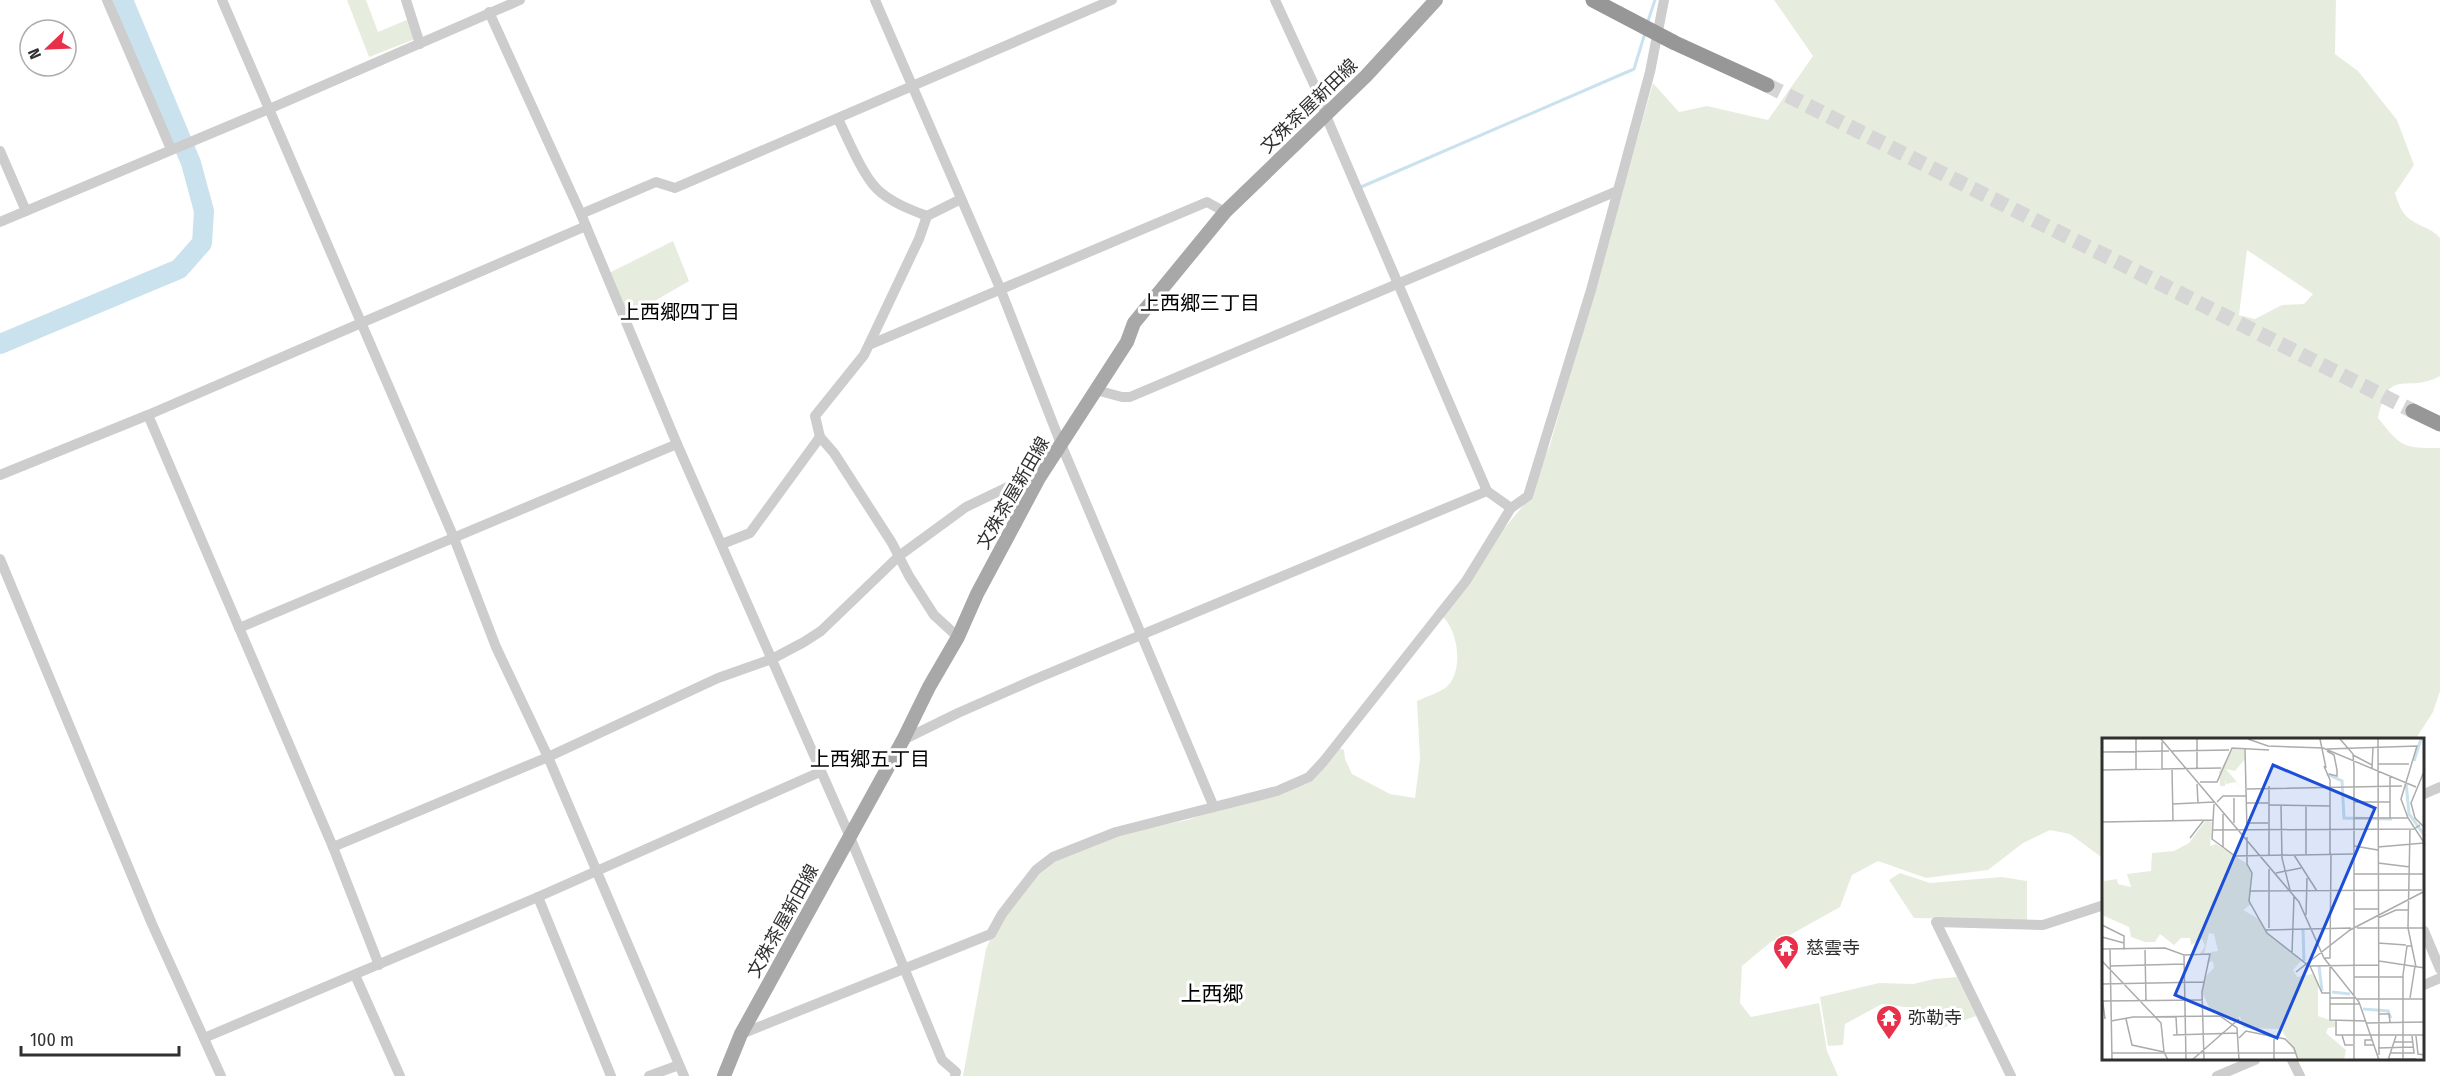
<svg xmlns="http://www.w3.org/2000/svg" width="2440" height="1076" font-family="'Fira Sans Condensed','Noto Sans JP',sans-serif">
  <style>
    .green { fill: #e7edde; fill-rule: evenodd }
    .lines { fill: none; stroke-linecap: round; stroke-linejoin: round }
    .stream { stroke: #cae2ed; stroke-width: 3 }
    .river { stroke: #cae2ed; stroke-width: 20 }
    .highway-tunnel { stroke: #d6d6d6; stroke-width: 15; stroke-dasharray: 15 8; stroke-linecap: butt }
    .minor { stroke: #cdcdcd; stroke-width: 10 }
    .major { stroke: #a8a8a8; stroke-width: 14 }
    .highway { stroke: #979797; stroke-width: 15 }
    .labels { text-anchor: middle; stroke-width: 6; stroke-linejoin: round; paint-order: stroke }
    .street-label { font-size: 18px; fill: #303030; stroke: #fff }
    .poi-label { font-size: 18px; fill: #303030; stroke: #fff; text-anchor: start }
    .neighbourhood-label { font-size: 20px; fill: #000; stroke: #fff }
    .quarter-label { font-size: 21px; fill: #000; stroke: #fff }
    .inset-river { fill: none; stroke: #cae2ed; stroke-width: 3 }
    .inset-road { fill: none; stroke: #acacac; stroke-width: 1.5 }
    .view { fill: #1d4ed8; fill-opacity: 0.15; stroke: #1d4ed8; stroke-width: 3 }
    .inset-edge { fill: none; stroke: #303030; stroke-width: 3 }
  </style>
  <rect width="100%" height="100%" fill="#fff"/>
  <!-- green -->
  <g class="green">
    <path d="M347,0H366L378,32L409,19L415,39L369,57Z"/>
    <path d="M1774,0H2336L2335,54L2358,71L2397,120L2414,165L2395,193C2397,200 2401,211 2406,216C2416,226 2431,227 2440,238V376C2405,395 2390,364 2378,418C2401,447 2403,448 2440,448V691L2433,712L2415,740H2104V859L2070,834L2050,830L2023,843L1988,870L1926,878L1878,861L1852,875L1840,907L1781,940L1772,941L1742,966L1740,1003L1751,1017L1819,1003L1827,1051L1838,1076H963L986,949L1008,899L1069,845L1187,820L1289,787L1304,779L1334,746L1344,750L1345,759L1352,774L1390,794L1415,798L1420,759L1417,701C1427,696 1444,692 1450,683C1464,666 1457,620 1435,612L1522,507L1550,445L1653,83L1679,112L1707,106L1768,120L1813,56ZM2247,250L2313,294L2304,304L2282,305L2255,319L2239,315Z"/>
    <path d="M673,241L689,281L627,317L609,273Z"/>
    <path d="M1900,873L1930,883L2002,877L2027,881V920L1914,918L1889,880Z"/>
    <path d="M1957,977L1976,1016L1940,1029L1926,1010L1882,1004L1845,1024L1843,1045L1828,1046L1820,997L1879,983L1913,984L1934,979Z"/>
  </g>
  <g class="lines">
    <!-- stream -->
    <g class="stream">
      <path d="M1647,24L1655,0"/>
      <path d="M1361,187L1634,69L1645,33"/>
    </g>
    <!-- river -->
    <path class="river" d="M0,344L179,269L202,243L204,211L191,163L123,0"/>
    <!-- highway-tunnel -->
    <path class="highway-tunnel" d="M1767,85L2413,411"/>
    <!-- minor -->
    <g class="minor">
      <path d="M107,0L171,149"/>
      <path d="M222,0L454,538L496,647L548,757L684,1076"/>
      <path d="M406,0L420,44"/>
      <path d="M875,0L1000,288L1061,444L1213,805"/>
      <path d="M1275,0L1317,91L1326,116L1487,491L1511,508"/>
      <path d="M489,12L581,214L677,444L850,837L942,1060L956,1072L955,1076"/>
      <path d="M838,119C848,139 862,174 877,189C890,202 911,210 927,216"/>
      <path d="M0,151L26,211"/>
      <path d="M581,214L656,182L675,188L1112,0"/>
      <path d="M0,222L269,109L520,0"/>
      <path d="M869,345L1207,202L1225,212"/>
      <path d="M1096,390L1122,397H1130L1617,191"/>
      <path d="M148,415L333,847L379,965"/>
      <path d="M0,475L148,415L586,226"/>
      <path d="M722,544L750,533L820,437"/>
      <path d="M0,559L152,924L221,1076"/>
      <path d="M239,628L677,444"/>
      <path d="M958,637L934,615L909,576L892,543L834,453L820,437L815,416L864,355L919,239L927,216L961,199"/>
      <path d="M903,740L958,713L1033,680L1487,491"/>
      <path d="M2424,794L2440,787"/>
      <path d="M333,847L548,757L718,678L772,659L804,642L821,631L899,556L966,507L1022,480L1049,455"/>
      <path d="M538,897L611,1076"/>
      <path d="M2424,931L2440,969"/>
      <path d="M355,975L400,1076"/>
      <path d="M2424,985L2440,978"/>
      <path d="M741,1034L991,934L1002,914L1036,870L1053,857L1116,832L1277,791L1309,777L1323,762L1466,581L1511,508L1528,496L1591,290L1650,72L1664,0"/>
      <path d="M204,1038L538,897L820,772"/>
      <path d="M2292,1060L2300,1076"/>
      <path d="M649,1076L679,1065"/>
      <path d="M2011,1076L1936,922L2043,925L2104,905"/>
      <path d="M2217,1076L2255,1060"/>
    </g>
    <!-- major -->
    <path class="major" d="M724,1076L741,1034L903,740L929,687L958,637L977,594L1039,478L1127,342L1134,323L1225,212L1366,76L1436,0"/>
    <!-- highway -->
    <g class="highway">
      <path d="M1593,0L1675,43L1767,85"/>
      <path d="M2413,411L2440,424"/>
    </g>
  </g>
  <!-- icons -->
  <defs>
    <symbol id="temple-pin" viewBox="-11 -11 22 30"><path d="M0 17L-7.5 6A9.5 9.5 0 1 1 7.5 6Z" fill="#e9304a" stroke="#fff"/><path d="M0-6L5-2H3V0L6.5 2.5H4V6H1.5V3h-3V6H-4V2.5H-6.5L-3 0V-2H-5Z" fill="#fff"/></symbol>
  </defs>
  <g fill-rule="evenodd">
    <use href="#temple-pin" x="1771" y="933" width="30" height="40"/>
    <use href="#temple-pin" x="1874" y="1003" width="30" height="40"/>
  </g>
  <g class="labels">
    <!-- street labels -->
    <g class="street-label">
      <text transform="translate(1309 106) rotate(-44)" y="6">文殊茶屋新田線</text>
      <text transform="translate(1013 493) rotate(-60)" y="6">文殊茶屋新田線</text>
      <text transform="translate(783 921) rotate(-61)" y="6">文殊茶屋新田線</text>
    </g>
    <!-- poi labels -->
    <g class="poi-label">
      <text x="1806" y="954">慈雲寺</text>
      <text x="1908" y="1024">弥勒寺</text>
    </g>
    <!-- neighbourhood labels -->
    <g class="neighbourhood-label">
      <text x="1200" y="310">上西郷三丁目</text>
      <text x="680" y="319">上西郷四丁目</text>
      <text x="870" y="766">上西郷五丁目</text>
    </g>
    <!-- quarter labels -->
    <g class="quarter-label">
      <text x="1212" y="1001">上西郷</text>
    </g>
  </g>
  <!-- overview -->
  <g transform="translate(2102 738)">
    <rect width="322" height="322" fill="#fff"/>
    <path d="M131,10L142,11L143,21L133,33L124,31L139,49L134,44L124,46V41L123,48H118L117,34ZM104,82L110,84L108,108L114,106L144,125L149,134L148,167L141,172L157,181L164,194L199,223L191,232L195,239L210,236L216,244V278L233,284V289L226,290L224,295L244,312L242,322H197L179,291L141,290L138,278L132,284L108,271L100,254L104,238L112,230L111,223L105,225L109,214L116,213L112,196L107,195L102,216H98L103,208L100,201L89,207L88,200H79L72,207L58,196L53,204H43L29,199L27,189L0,177L2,143L15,141L16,146L29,149L25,136L49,133L50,115L72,113L87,105Z" fill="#e7edde"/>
    <path class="inset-river" d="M312,23L319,1M225,36L240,43L242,80L290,81M304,44L307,76L323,98M201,192L202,223M217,228L220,253M230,254L248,256M261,271L286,273L289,280"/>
    <path class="inset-road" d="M34,1V31M59,1L197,164L222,220L257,264L277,322M95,1V30M146,1L166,8L221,10L314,49M218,1L224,30M238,1L251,16L252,29V322M276,1L277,317M60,4V31M143,11L145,92M225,11L315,8L299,61L306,80L323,106M69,13L127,12M225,13L232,17L235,32V38L227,36M0,14L67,13M251,17L270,27M276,26H307M222,28L228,42V116M70,30L71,83M270,31L271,9M323,31L309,65L313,80L323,90M0,32L119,30M0,41V135M98,44H115L130,10L167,12M95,46L96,65M167,48V117M145,51L300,48M115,64L121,58H145M252,64H288M145,65H166M71,66L112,64M112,66L110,101L133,118L251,116M166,67L228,68M179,68L180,120L188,152M121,76V110M252,80H306M288,80V38M0,84L111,82M132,85V60M145,85H166M308,91L306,190L314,229M110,92L312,91L318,87M145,99V126L150,135L147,163L165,195L207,228L277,227M88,100L102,82M252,108L276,112M276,109L322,105M204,116V68M192,117L215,153M276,125L308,129M174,135L199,130M252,136H323M148,153L320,152M252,171H276M204,177L205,140M276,180L294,172H307M0,187L22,198V212M167,190V131M255,190H323M164,192L249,190M0,199L22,205M276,205L304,207M0,211L63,210L82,217L108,216L100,254L102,322M8,211L10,322M43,212L44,263M190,215L192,158M82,217L84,322M223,220H228L229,117M0,223L59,285L62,314L66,322M277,223L323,230M8,228L82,226M208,228L220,255H228M228,229V282L264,283M194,234L248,192L323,153M252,239H301M0,246L102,244M0,258L3,281M228,260H253M308,260L313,228M255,261H323M1,263L101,262M228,266H258M276,276H287L288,284M74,279L75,297M24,281L30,307L62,314M9,283L31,279L118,278L135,290L137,322M234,283V297H323M264,285L323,284M71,297L136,295M240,297L243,307H251M314,298L316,316L323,317M137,300L144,293L183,301L192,310L196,322M172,301V322M270,302H263V307H272M292,304H311M276,310L311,309M10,315H193M288,315H312L310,298M286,321H314M90,322L137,281M252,322H273M286,322L294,298M301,322V237L305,208H310"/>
    <path class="view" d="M171,27L273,70L175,300L73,257Z"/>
    <rect width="322" height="322" class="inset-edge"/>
  </g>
  <!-- north arrow -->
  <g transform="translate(48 48) rotate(247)"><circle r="28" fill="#ffffff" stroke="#acacac" stroke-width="1.5"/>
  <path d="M0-4.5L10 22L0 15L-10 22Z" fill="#e9304a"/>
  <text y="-9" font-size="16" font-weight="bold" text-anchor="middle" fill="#303030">N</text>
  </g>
  <!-- scale -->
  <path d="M21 1046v9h158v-9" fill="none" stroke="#303030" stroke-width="3"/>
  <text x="30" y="1046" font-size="18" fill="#303030" stroke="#ffffff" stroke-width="4.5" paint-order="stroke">100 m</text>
</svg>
